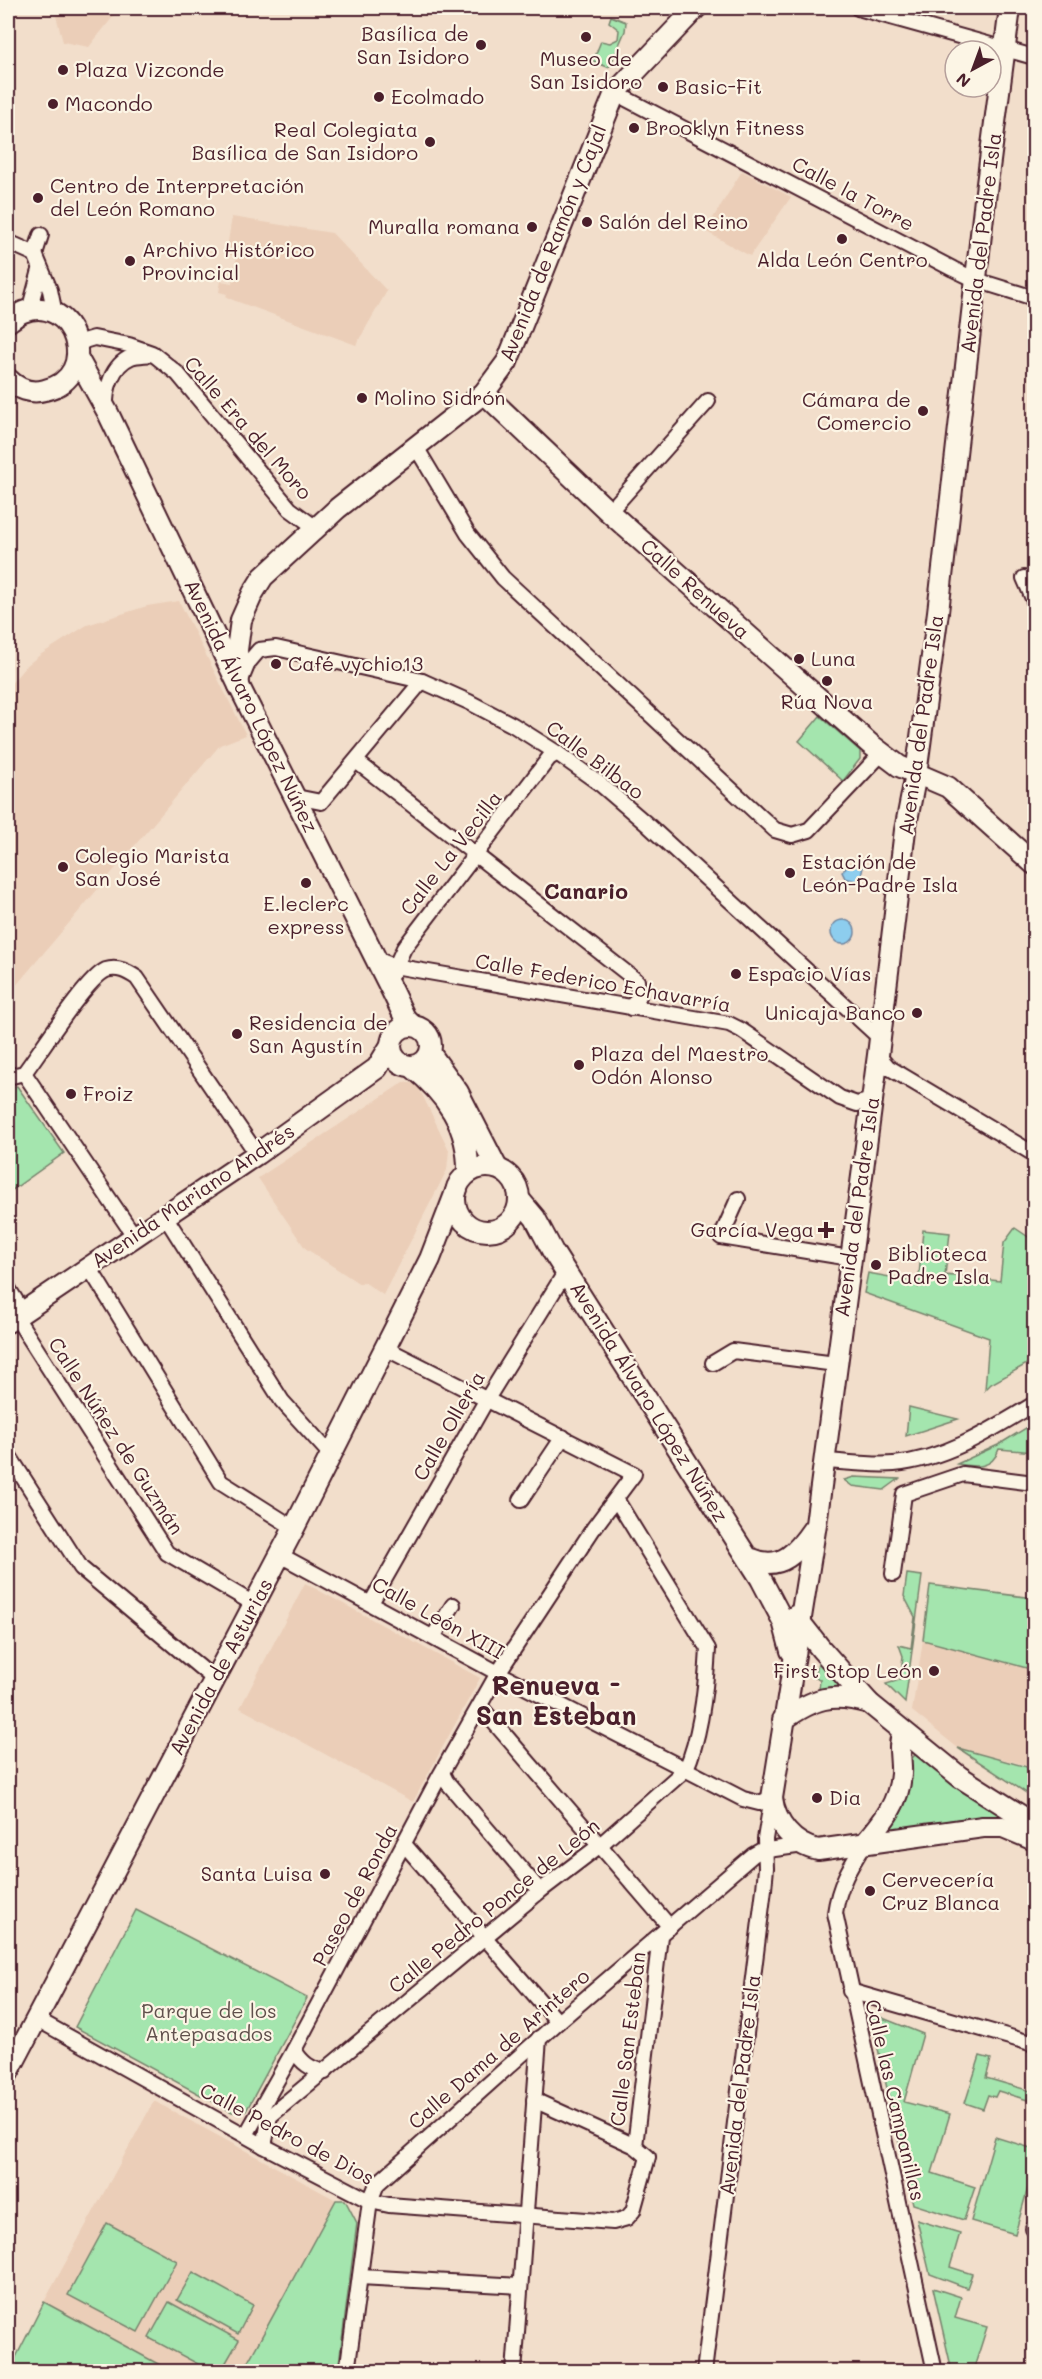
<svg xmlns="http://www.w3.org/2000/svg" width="1042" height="2379" font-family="Mali,sans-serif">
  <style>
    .built { fill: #ebceb8 }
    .green { fill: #a4e5ae; stroke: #77826c; stroke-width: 1.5 }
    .water { fill: #8dcdee; stroke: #7287a0; stroke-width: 1.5 }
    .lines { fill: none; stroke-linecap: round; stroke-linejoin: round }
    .street-casing { stroke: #4a1f2b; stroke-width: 18 }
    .secondary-casing { stroke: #4a1f2b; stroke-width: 24 }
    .street { stroke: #fcf5e5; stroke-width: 14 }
    .secondary { stroke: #fcf5e5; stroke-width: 20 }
    .poi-dot { fill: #4a1f2b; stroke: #fcf5e5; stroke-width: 2 }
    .labels { text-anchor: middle; stroke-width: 4.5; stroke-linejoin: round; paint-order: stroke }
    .poi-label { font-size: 20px; fill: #4a1f2b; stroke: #fcf5e5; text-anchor: start }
    .street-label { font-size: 20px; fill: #4a1f2b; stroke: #fcf5e5 }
    .park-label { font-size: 20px; fill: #60504c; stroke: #fcf5e5 }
    .neighbourhood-label { font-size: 21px; font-weight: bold; fill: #4a1f2b; stroke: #fcf5e5 }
    .district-label { font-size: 26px; font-weight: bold; fill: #4a1f2b; stroke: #fcf5e5 }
  </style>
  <rect width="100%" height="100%" fill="#f2decb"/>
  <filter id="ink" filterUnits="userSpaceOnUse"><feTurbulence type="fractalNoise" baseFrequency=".0167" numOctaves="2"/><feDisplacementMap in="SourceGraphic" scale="12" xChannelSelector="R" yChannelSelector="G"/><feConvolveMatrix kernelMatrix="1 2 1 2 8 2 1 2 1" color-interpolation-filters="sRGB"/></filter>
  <g filter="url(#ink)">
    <!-- built -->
    <g class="built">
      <path d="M54,8H120L89,47L63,42Z"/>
      <path d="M742,171L791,197L750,256L705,231Z"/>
      <path d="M232,217L332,233L387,291L356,345L233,300L226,296L227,294L219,292L221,281L232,283L237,256L226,254Z"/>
      <path d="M179,601L246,735L220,745L8,995V687L26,666L40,655L87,625L147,606Z"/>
      <path d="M404,1082L417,1084L449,1150L447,1170L383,1295L364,1282L360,1284L305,1248L258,1178Z"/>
      <path d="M305,1583L480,1678L413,1802L240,1708Z"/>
      <path d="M923,1640L1034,1670V1767L958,1748L912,1711Z"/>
      <path d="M154,2101L336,2200L243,2371H171L44,2302Z"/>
    </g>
    <!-- green -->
    <g class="green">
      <path d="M611,16L626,22L625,31L610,66L607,67L593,61L601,41L610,43L618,39L619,30L609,22Z"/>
      <path d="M820,716L860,751V759L843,781L799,741Z"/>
      <path d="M17,1086L64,1153L8,1193V1088Z"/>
      <path d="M1015,1228L1030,1238L1034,1231V1360L991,1384L985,1390L989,1338L864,1293L868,1273L912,1281L918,1287L923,1230L950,1233L945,1275L1000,1281L1004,1243Z"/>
      <path d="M909,1407L958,1419L906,1436Z"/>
      <path d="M1034,1423V1452L999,1449C992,1470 975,1467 957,1464L998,1445Z"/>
      <path d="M854,1477L899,1479L884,1490L852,1486L844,1480Z"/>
      <path d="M907,1574L922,1576L905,1703L886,1684L900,1680L903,1656L899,1645L911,1648L915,1617L904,1596Z"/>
      <path d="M930,1585L1034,1598V1670L923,1640Z"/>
      <path d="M819,1658L846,1689L819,1690L820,1679L815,1678Z"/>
      <path d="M958,1748L1034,1769V1798Z"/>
      <path d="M916,1754L963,1790L1008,1819H959L887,1831C906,1812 913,1788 909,1761Z"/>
      <path d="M136,1910L307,1998L246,2111L232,2112L75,2027Z"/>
      <path d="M870,2013L923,2034L904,2102L950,2114L932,2173L975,2187L964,2220L913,2204Z"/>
      <path d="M980,2056L991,2059L986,2078L1034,2092V2102L998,2091L995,2097L988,2095L983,2109L965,2103Z"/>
      <path d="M995,2137L1034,2149V2166L1015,2234L971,2221Z"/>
      <path d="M336,2200H345L357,2223L338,2371H243Z"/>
      <path d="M917,2220L960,2233L950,2267L972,2274L967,2288L930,2274Z"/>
      <path d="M107,2223L177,2261L138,2332L68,2295Z"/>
      <path d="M193,2272L253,2305L238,2334L177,2300Z"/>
      <path d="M933,2288L961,2297L955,2318L987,2327L973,2371H952Z"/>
      <path d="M44,2302L171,2371H9Z"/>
      <path d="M169,2302L239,2340L221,2371H211L149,2338Z"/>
    </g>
    <!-- water -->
    <g class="water">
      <path d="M848,865L863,867L860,882L845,878L842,872Z"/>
      <circle cx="843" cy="932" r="12"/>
    </g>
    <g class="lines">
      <defs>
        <g id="street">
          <path d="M858,8L1034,57"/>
          <path d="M615,93L953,269L976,280L1034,298"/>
          <path d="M8,242L35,254L50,290L55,314"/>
          <path d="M35,254L41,235"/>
          <path d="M29,311L40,270"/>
          <path d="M78,348L84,341L94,338L129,345L152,353L178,374L290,509L316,528"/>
          <path d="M106,408C105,390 112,365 131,357C137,355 145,355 151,354"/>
          <path d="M416,447L468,534L503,578L775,830L792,835L809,830L882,753"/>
          <path d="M609,512L708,401"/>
          <path d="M1024,578L1034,601"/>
          <path d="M241,680L248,663L259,650L276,648L422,681L469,702L513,725L557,753L599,783L649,826L880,1038"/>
          <path d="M356,761L637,981L639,996L631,1008"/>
          <path d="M296,797L321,802L422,681"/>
          <path d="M376,959L394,966L729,1024L741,1030L840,1098L857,1104L872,1100"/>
          <path d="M392,974L404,948L549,758L557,753"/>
          <path d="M878,1055L888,1067L1034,1154"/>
          <path d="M24,1073L135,1237"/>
          <path d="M8,1077L24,1073C40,1052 86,979 106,970C118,966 128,972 137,978L257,1154"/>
          <path d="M738,1199L721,1237L850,1258"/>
          <path d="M165,1216L282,1401L331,1455"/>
          <path d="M89,1267L221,1482L294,1528"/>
          <path d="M8,1288L23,1312"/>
          <path d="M16,1317L167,1553L254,1604"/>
          <path d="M713,1363L733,1351L836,1364"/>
          <path d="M8,1454L81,1568L214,1679"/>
          <path d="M824,1461C847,1462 871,1466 894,1464C946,1459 991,1430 1034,1404"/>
          <path d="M521,1500L563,1437"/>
          <path d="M280,1555L498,1673L743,1799L759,1803L772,1798"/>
          <path d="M893,1574L904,1494L963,1474L1034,1483"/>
          <path d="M371,1603L487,1399L566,1271"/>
          <path d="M433,1637L453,1605"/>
          <path d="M480,1706L670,1927"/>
          <path d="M442,1773L446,1781L540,1891"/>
          <path d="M865,1843C850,1867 839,1884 835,1913L935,2372"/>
          <path d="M404,1844L558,2022"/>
          <path d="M850,1991L1034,2044"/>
          <path d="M35,2018L264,2146L370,2201L389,2205L613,2222L627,2218L633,2211L648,2157L635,2146L534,2100"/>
          <path d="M294,2050C302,2063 310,2069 325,2072"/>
          <path d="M246,2135L294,2050L438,1779L498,1673L593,1529L634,1474L385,1348"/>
          <path d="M264,2146L270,2116L540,1891L599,1846L686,1769C701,1735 706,1687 708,1649L616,1499"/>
          <path d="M635,2146L660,1936"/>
          <path d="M1033,2229L1034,2230"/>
          <path d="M360,2277L520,2286"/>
          <path d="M347,2372L370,2201L377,2184L558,2022L753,1855L760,1851L804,1845"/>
          <path d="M514,2372L539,2038"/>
          <path d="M704,2372L764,1889L766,1868L765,1839L771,1803"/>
        </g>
        <g id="secondary">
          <path d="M1010,8L985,199L938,612L916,774L905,830L878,1055L816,1524L772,1798C775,1823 793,1845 818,1850L983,1827H1003L1034,1840"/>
          <path d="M8,322C12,319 18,314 23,312C74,292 103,377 45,390C31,394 18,389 8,379"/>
          <path d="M77,357L108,413L239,686L392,991L405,1018L413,1026"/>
          <path d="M484,393L609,512L870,744L899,766L948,787L1034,864"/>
          <path d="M239,686L237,650L241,620L253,593L263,577L338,508L484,393L507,362L615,93L696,8"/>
          <circle cx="411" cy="1046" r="20"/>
          <path d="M430,1053L458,1092L497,1168"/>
          <path d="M411,1066C446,1094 469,1126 468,1173"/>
          <circle cx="487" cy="1199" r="32"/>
          <path d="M519,1199L535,1218L553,1252L761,1579L783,1621L791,1651"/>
          <path d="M8,1322L257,1154L377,1068L391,1045"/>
          <path d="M752,1559C781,1572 798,1551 813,1529"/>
          <path d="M795,1616L821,1649L869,1703L960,1777L1034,1824"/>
          <path d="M783,1720C814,1698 832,1692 869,1703"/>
          <path d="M865,1843C883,1822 899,1803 901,1774C902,1760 897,1746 903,1732"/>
          <path d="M8,2073L294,1528L430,1259L457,1189"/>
        </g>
      </defs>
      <!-- street casing -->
      <use href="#street" class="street-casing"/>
      <!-- secondary casing -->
      <use href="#secondary" class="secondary-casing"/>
      <!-- street -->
      <use href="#street" class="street"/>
      <!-- secondary -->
      <use href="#secondary" class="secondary"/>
    </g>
  </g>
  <!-- markers -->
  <g class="poi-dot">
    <circle cx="586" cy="37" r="6"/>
    <circle cx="481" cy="45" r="6"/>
    <circle cx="63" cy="70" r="6"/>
    <circle cx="663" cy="87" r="6"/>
    <circle cx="379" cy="97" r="6"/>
    <circle cx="53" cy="104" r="6"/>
    <circle cx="634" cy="128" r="6"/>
    <circle cx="430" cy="142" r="6"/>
    <circle cx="38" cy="198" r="6"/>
    <circle cx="587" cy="222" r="6"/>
    <circle cx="532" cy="227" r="6"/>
    <circle cx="842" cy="239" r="6"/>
    <circle cx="130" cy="261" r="6"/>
    <circle cx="362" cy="398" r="6"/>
    <circle cx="923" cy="411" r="6"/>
    <circle cx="799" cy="659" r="6"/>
    <circle cx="276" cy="664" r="6"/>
    <circle cx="827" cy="681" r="6"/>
    <circle cx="63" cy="867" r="6"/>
    <circle cx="790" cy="873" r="6"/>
    <circle cx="306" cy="883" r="6"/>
    <circle cx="736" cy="974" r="6"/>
    <circle cx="917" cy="1013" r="6"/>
    <circle cx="237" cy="1034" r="6"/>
    <circle cx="579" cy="1065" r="6"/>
    <circle cx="71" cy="1094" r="6"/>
    <path d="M823 1221h6v6h6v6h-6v6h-6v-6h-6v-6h6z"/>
    <circle cx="876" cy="1265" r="6"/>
    <circle cx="934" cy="1671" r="6"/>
    <circle cx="817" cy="1798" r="6"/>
    <circle cx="325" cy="1874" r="6"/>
    <circle cx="870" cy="1891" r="6"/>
  </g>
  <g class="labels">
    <!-- poi labels -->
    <g class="poi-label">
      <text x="469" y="41" text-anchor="end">Basílica de<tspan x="469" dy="23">San Isidoro</tspan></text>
      <text x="586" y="66" text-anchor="middle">Museo de<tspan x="586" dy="23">San Isidoro</tspan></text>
      <text x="75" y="77">Plaza Vizconde</text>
      <text x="675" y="94">Basic-Fit</text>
      <text x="391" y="104">Ecolmado</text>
      <text x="65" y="111">Macondo</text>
      <text x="646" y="135">Brooklyn Fitness</text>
      <text x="418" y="137" text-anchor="end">Real Colegiata<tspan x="418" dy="23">Basílica de San Isidoro</tspan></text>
      <text x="50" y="193">Centro de Interpretación<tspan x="50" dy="23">del León Romano</tspan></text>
      <text x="599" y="229">Salón del Reino</text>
      <text x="520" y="234" text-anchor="end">Muralla romana</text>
      <text x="142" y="257">Archivo Histórico<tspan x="142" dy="23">Provincial</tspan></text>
      <text x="842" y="267" text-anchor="middle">Alda León Centro</text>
      <text x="374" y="405">Molino Sidrón</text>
      <text x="911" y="407" text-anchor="end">Cámara de<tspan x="911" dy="23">Comercio</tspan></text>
      <text x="811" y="666">Luna</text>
      <text x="288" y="671">Café vychio13</text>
      <text x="827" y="709" text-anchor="middle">Rúa Nova</text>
      <text x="75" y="863">Colegio Marista<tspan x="75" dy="23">San José</tspan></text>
      <text x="802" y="869">Estación de<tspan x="802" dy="23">León-Padre Isla</tspan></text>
      <text x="306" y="911" text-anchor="middle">E.leclerc<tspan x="306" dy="23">express</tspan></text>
      <text x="748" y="981">Espacio Vías</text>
      <text x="905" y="1020" text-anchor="end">Unicaja Banco</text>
      <text x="249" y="1030">Residencia de<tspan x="249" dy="23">San Agustín</tspan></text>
      <text x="591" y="1061">Plaza del Maestro<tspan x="591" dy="23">Odón Alonso</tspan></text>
      <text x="83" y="1101">Froiz</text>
      <text x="814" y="1237" text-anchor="end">García Vega</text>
      <text x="888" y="1261">Biblioteca<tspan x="888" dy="23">Padre Isla</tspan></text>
      <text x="922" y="1678" text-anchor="end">First Stop León</text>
      <text x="829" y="1805">Dia</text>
      <text x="313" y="1881" text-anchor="end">Santa Luisa</text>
      <text x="882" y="1887">Cervecería<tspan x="882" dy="23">Cruz Blanca</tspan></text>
    </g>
    <!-- street labels -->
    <g class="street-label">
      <text transform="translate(853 194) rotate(28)" y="7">Calle la Torre</text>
      <text transform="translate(553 243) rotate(-68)" y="7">Avenida de Ramón y Cajal</text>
      <text transform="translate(981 243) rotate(-83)" y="7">Avenida del Padre Isla</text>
      <text transform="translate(248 428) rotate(49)" y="7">Calle Era del Moro</text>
      <text transform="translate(695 589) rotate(42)" y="7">Calle Renueva</text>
      <text transform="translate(251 706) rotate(64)" y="7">Avenida Álvaro López Núñez</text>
      <text transform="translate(921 725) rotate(-82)" y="7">Avenida del Padre Isla</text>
      <text transform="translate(595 760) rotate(37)" y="7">Calle Bilbao</text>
      <text transform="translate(451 853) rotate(-52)" y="7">Calle La Vecilla</text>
      <text transform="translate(603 983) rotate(10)" y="7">Calle Federico Echavarría</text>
      <text transform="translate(193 1196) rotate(-34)" y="7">Avenida Mariano Andrés</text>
      <text transform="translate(857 1207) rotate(-82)" y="7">Avenida del Padre Isla</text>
      <text transform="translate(649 1402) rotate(58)" y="7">Avenida Álvaro López Núñez</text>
      <text transform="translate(449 1426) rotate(-60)" y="7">Calle Ollería</text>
      <text transform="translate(116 1436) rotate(57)" y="7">Calle Núñez de Guzmán</text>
      <text transform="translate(438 1618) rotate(29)" y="7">Calle León XIII</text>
      <text transform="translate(221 1667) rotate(-62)" y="7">Avenida de Asturias</text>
      <text transform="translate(355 1895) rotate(-62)" y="7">Paseo de Ronda</text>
      <text transform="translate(494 1906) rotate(-39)" y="7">Calle Pedro Ponce de León</text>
      <text transform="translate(628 2039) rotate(-83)" y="7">Calle San Esteban</text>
      <text transform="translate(499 2049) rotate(-41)" y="7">Calle Dama de Arintero</text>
      <text transform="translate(740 2085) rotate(-83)" y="7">Avenida del Padre Isla</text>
      <text transform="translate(895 2100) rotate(77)" y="7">Calle las Campanillas</text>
      <text transform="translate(287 2134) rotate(28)" y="7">Calle Pedro de Dios</text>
    </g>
    <!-- park labels -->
    <g class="park-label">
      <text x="209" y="2018">Parque de los<tspan x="209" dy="23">Antepasados</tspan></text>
    </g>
    <!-- neighbourhood labels -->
    <g class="neighbourhood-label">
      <text x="586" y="899">Canario</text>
    </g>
    <!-- district labels -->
    <g class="district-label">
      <text x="556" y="1695">Renueva -<tspan x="556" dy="30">San Esteban</tspan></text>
    </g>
  </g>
  <!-- margin -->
  <rect width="1042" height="2379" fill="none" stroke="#fcf5e5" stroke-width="30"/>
  <rect x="15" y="15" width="1012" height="2349" fill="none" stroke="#4a1f2b" stroke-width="2" filter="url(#ink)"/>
  <!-- north arrow -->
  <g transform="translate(973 69) rotate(221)"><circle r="28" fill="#fcf5e5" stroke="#b59f9b" stroke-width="1.5"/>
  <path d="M0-4.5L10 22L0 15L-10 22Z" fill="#4a1f2b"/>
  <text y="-9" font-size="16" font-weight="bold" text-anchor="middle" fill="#4a1f2b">N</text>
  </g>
</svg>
